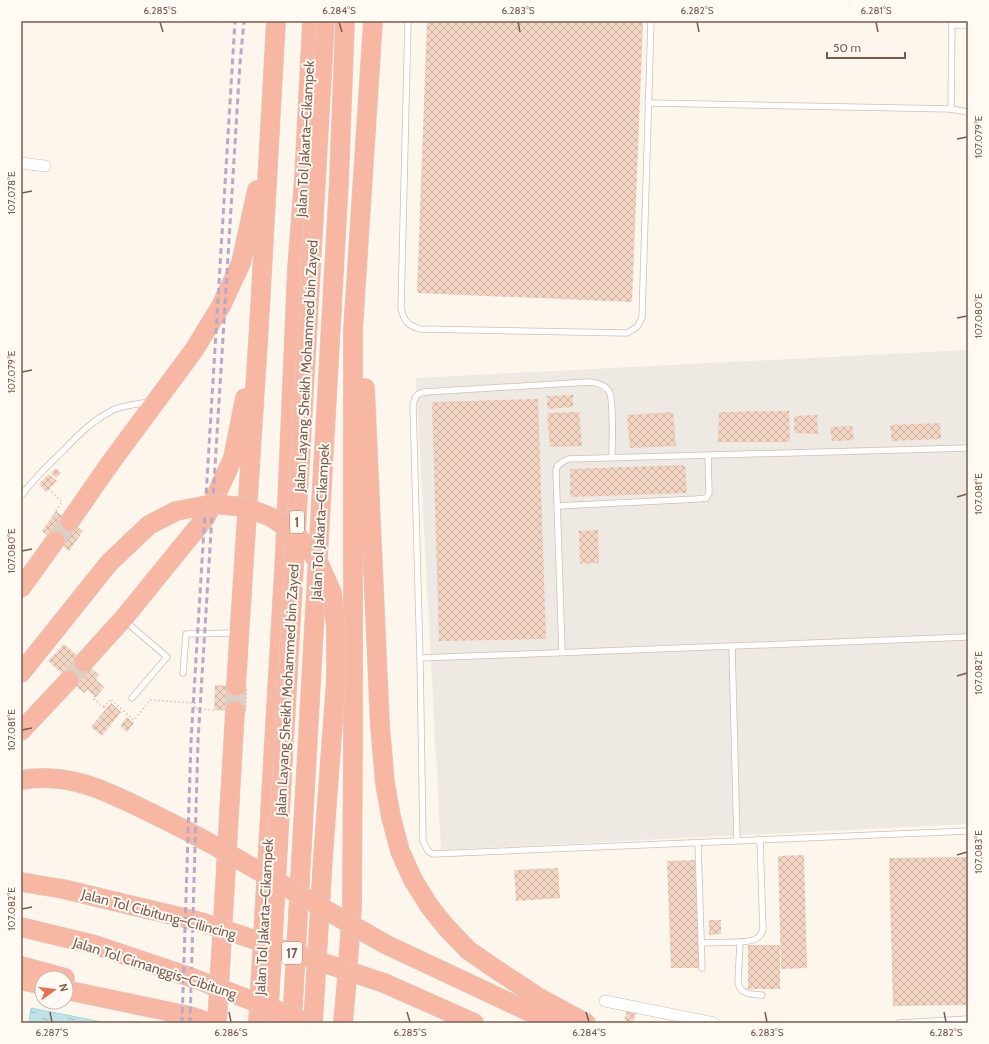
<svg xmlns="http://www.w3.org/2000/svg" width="989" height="1044" font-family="Cabin,sans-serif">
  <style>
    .industrial { fill: #efe9e4 }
    .water { fill: url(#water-ripples); stroke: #a5d3da }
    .building { fill: url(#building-cross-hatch) }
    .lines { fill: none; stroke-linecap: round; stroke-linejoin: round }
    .motorway-tunnel { stroke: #dcd0c4; stroke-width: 19; stroke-dasharray: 19 10; stroke-linecap: butt }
    .service-casing { stroke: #d1beb0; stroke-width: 7 }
    .minor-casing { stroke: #d1beb0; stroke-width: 12 }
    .motorway-casing { stroke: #dad1cd; stroke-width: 20 }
    .path { stroke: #d9b8a5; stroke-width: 2; stroke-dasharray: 1 3; stroke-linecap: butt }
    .service { stroke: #fff; stroke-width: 5.5 }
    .minor { stroke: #fff; stroke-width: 11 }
    .motorway { stroke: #f7b7a3; stroke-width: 19 }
    .rail { stroke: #b9a8c9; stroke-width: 3; stroke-dasharray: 6 4; stroke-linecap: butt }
    .motorway-bridge-casing { stroke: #dad1cd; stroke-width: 20; stroke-linecap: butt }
    .motorway-bridge { stroke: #f7b7a3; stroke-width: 19 }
    .ticks { fill: none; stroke: #7a5c4d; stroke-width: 1.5 }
    .labels { text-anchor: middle; stroke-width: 4; stroke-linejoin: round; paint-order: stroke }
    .shield { fill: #fffaf3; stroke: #a28b7f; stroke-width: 1 }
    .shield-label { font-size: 13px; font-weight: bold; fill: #7a5c4d }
    .street-label { font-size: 14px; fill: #7a5c4d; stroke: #fffaf3 }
    .neatline { fill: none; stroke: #7a5c4d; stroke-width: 1.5 }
    .ticks-label { font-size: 10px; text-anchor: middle; fill: #7a5c4d }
  </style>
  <defs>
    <pattern id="water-ripples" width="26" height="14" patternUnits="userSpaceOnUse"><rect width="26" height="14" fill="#bfe3e8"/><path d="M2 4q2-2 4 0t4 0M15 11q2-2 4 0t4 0" fill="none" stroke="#a0bbbe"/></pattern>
    <pattern id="building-cross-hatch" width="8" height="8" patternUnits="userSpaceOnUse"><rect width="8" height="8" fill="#f3d5c3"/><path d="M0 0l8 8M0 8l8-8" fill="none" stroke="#cab0a1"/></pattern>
  </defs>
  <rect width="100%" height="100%" fill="#fdf6ec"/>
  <!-- industrial -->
  <path class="industrial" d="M968,350V824L441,850L416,378Z"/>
  <!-- water -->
  <path class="water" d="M31,1008L107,1023H29Z"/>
  <!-- building -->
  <g class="building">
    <path d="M427,21H643L632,302L417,293Z"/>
    <path d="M573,395V407L547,409V396Z"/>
    <path d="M538,399L546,639L439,641L432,402Z"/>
    <path d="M789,411L790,442H718L719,412Z"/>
    <path d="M579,412L582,446L550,447L547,413Z"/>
    <path d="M673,412L676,446L630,448L627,415Z"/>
    <path d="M817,415L818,434L794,433V416Z"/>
    <path d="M940,423L941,439L892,441L890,425Z"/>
    <path d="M852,426L854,440L832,441L830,427Z"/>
    <path d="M685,465L687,493L570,497V469Z"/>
    <path d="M56,468L61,473L56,478L51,473Z"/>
    <path d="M49,474L57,481L46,492L39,484Z"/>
    <path d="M56,511L83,531L69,551L42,531Z"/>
    <path d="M598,530L599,563L580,564L579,531Z"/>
    <path d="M64,644L99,675L96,680L104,687L96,697L87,690L84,693L48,661Z"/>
    <path d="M215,685L247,687L246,712L214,710Z"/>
    <path d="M111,703L121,712L102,736L91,727Z"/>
    <path d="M127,717L134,723L127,732L120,726Z"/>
    <path d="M804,855L807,968L781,969L778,856Z"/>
    <path d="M968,857V1005L893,1006L889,858Z"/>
    <path d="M695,860L699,968H671L667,861Z"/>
    <path d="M558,868L560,898L516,901L514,870Z"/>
    <path d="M709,920H721V934L709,935Z"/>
    <rect x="748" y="945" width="32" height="44"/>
    <path d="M628,1008L637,1010L633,1023L624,1020Z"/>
  </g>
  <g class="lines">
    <!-- motorway-tunnel -->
    <g class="motorway-tunnel">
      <path d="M55,541L70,521"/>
      <path d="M69,680L84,662"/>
      <path d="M235,711L236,686"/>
    </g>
    <defs>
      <g id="service">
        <path d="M408,21L401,308C404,321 407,325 420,329L627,333L637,327L642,318L651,21"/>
        <path d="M952,25H968"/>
        <path d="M648,103L951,109L968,112"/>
        <path d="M951,109L952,21"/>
        <path d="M612,457C612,444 614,400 609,391C604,384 596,383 589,382L425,392C417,393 415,396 413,405L420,658L423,841L428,851L433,854L968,831"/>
        <path d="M21,496C33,480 48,465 63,451C78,435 93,420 113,410C124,405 137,404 149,402"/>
        <path d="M558,506L697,499L706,498L709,493L708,456"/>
        <path d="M125,621L167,657L132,698"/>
        <path d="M732,647L737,840"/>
        <path d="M562,652L556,470L558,465L568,459L968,448"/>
        <path d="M420,658L968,637"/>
        <path d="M183,673L186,634L236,633"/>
        <path d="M760,839L763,930C759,941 750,941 740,942L738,983C741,995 751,994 762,995"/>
        <path d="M698,843L702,968"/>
        <path d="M701,943L740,942"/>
        <path d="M899,1023L968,1019"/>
      </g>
      <g id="minor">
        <path d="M21,163L45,166"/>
        <path d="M605,1001L714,1023"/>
      </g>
      <g id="motorway">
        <path d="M365,388L380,726L385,783L391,817L400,851L413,880L430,907L446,927L468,950L497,970L538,997L586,1023"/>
        <path d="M70,521L111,462L194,350L221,306L241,263L257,190"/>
        <path d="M21,588L55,541"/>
        <path d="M84,662L123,619L206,517L233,458L245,398"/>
        <path d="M21,673L109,563L149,525"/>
        <path d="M236,686L259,326L276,21"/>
        <path d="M21,731L69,680"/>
        <path d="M21,780C68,771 109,792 149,812C172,823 195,835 217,847"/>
        <path d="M21,882L63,889L201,922"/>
        <path d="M21,927L95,945L193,978"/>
        <path d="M385,944L553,1023"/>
        <path d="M21,966L65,978"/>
        <path d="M21,980L42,985"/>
        <path d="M384,983L474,1023"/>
        <path d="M66,990L190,1016L211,1023"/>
        <path d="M217,1023L235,711"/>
        <path d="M258,1023L285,552L297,269L304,178L312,21"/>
        <path d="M292,1023L339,180L345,21"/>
        <path d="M313,1023L323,857"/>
        <path d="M343,1023L347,979L352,907L353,738V330L373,21"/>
      </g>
    </defs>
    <!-- service casing -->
    <use href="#service" class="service-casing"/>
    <!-- minor casing -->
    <use href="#minor" class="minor-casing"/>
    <!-- motorway casing -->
    <use href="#motorway" class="motorway-casing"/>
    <!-- path -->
    <g class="path">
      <path d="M49,489L62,502L56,511"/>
      <path d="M95,696L93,698L106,709"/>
      <path d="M104,707L110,699L134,720L150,700L195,703V709L214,710"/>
    </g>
    <!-- service -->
    <use href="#service" class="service"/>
    <!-- minor -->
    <use href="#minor" class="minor"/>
    <!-- motorway -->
    <use href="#motorway" class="motorway"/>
    <!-- rail -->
    <g class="rail">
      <path d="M182,1023L191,741L235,21"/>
      <path d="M190,1023L198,741L240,63L244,21"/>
    </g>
    <defs>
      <g id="motorway-bridge">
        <path d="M149,525L176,511L213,504L245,507L271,517L297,535L318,561L332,593L336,627V680L323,857"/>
        <path d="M217,847L385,944"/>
        <path d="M201,922L384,983"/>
        <path d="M193,978L310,1023"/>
        <path d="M268,1023L325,21"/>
      </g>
    </defs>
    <!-- motorway-bridge casing -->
    <use href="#motorway-bridge" class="motorway-bridge-casing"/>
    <!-- motorway-bridge -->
    <use href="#motorway-bridge" class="motorway-bridge"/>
  </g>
  <!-- ticks -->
  <path class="ticks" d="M160,22L163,32M339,22L342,32M518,22L520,32M697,22L699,32M876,22L878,32M957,139L967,137M22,193L32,191M957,318L967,316M22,372L32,370M957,497L967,494M22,551L32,549M957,676L967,673M22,730L32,728M957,855L967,852M22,909L32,907M50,1012L52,1022M229,1012L231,1022M407,1012L410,1022M586,1012L589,1022M765,1012L767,1022M944,1012L946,1022"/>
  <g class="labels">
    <!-- shield labels -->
    <g class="shield">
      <rect x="290" y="511" width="14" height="22" rx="3"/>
      <rect x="282" y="942" width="20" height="22" rx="3"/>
    </g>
    <g class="shield-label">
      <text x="297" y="527">1</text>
      <text x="292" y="958">17</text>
    </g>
    <!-- street labels -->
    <g class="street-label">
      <text transform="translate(305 139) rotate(-87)" y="5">Jalan Tol Jakarta–Cikampek</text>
      <text transform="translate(306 366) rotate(-87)" y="5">Jalan Layang Sheikh Mohammed bin Zayed</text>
      <text transform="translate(320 522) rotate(-87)" y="5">Jalan Tol Jakarta–Cikampek</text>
      <text transform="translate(287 690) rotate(-87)" y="5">Jalan Layang Sheikh Mohammed bin Zayed</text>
      <text transform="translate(159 914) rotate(15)" y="5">Jalan Tol Cibitung–Cilincing</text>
      <text transform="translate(264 917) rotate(-87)" y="5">Jalan Tol Jakarta–Cikampek</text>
      <text transform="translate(155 968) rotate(18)" y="5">Jalan Tol Cimanggis–Cibitung</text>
    </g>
  </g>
  <!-- border -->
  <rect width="989" height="1044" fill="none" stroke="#fffaf3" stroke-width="44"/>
  <!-- north arrow -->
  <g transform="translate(54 990) rotate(76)"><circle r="19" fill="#fffaf3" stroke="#cabbb1"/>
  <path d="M0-3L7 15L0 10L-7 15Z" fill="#e76f51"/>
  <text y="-6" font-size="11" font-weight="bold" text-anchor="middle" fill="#7a5c4d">N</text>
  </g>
  <!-- scale -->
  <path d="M827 52v6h78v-6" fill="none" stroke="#7a5c4d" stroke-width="2"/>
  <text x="833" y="52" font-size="12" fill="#7a5c4d" stroke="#fffaf3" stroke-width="3" paint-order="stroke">50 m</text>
  <rect x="22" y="22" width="945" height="1000" class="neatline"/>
  <g class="ticks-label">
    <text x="160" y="14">6.285°S</text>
    <text x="339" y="14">6.284°S</text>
    <text x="518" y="14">6.283°S</text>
    <text x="697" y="14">6.282°S</text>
    <text x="876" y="14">6.281°S</text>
    <text transform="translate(978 137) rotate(-90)" y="4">107.079°E</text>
    <text transform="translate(11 193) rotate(-90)" y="4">107.078°E</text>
    <text transform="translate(978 316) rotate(-90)" y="4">107.080°E</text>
    <text transform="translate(11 372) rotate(-90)" y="4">107.079°E</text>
    <text transform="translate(978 494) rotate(-90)" y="4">107.081°E</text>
    <text transform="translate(11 551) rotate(-90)" y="4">107.080°E</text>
    <text transform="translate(978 673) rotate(-90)" y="4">107.082°E</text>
    <text transform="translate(11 730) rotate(-90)" y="4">107.081°E</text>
    <text transform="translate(978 852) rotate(-90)" y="4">107.083°E</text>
    <text transform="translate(11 909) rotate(-90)" y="4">107.082°E</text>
    <text x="52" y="1036">6.287°S</text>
    <text x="231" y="1036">6.286°S</text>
    <text x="410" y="1036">6.285°S</text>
    <text x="589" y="1036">6.284°S</text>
    <text x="767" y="1036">6.283°S</text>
    <text x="946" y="1036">6.282°S</text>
  </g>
</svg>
